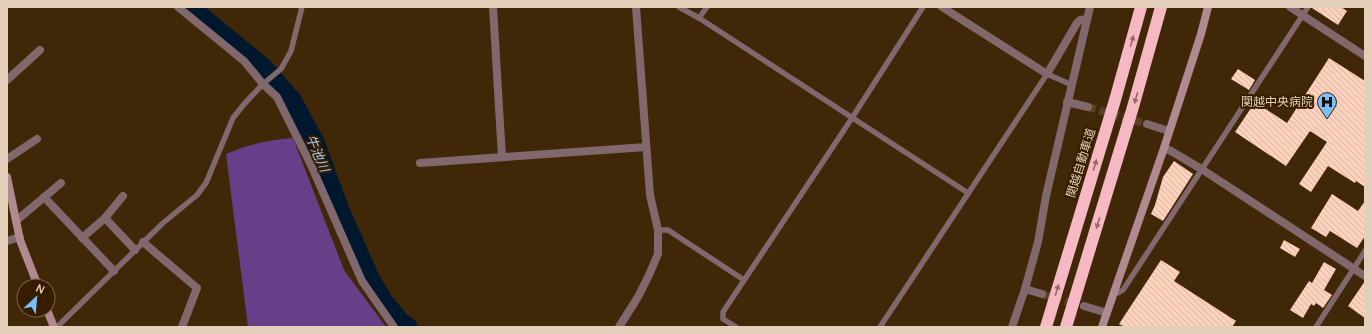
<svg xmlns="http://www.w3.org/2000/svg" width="1372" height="334" font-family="Manrope,'Noto Sans JP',sans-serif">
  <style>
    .grass { fill: #663f88 }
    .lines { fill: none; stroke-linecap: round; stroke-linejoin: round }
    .river { stroke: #00182d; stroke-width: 19 }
    .building { fill: url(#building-back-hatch) }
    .street-tunnel { stroke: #584023; stroke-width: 8; stroke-dasharray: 8 4; stroke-linecap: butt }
    .lane { stroke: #81686d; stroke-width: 5.5 }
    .street { stroke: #81686d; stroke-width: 8 }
    .secondary { stroke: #b18990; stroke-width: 8 }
    .highway { stroke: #f6b9c4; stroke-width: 12 }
    .oneway { fill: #966b62 }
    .labels { text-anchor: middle; stroke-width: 4; stroke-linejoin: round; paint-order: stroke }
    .poi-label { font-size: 12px; fill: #e3cfba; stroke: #361d00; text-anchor: end }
    .street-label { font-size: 12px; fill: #e3cfba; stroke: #361d00 }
    .water-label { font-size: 13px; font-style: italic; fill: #a8cff4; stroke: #361d00 }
  </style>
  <defs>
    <pattern id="building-back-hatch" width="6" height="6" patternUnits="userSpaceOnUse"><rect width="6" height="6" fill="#fed1bc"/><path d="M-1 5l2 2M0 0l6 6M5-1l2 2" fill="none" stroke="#d9b4a2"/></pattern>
  </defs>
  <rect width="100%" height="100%" fill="#402708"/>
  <!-- grass -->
  <path class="grass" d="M293,138L344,270L386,327H248L226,154C249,144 268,140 293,138Z"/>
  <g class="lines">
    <!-- river -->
    <path class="river" d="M190,7L263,67L292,100L315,142L340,210L370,278L384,302L401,322L408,327"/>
  </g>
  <!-- building -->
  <g class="building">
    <path d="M1312,7H1341L1347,11L1338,25L1312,8Z"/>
    <path d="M1329,58L1365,81V187L1356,181L1355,183L1328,166L1311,192L1299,184L1327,142L1310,131L1286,166L1235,132L1255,102L1287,123Z"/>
    <path d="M1238,69L1255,80L1249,90L1231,79Z"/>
    <path d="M1174,161L1193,174L1163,221L1151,214L1155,205L1163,177Z"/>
    <path d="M1332,194L1358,211L1365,201V236L1357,248L1330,231L1326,237L1311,228Z"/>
    <path d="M1284,240L1300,249L1295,257L1280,248Z"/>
    <path d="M1161,260L1180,272L1174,281L1236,321L1232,327H1125L1119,324Z"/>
    <path d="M1324,262L1336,269L1324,290L1332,295L1323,308L1316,303L1314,306L1311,304L1303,318L1290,310L1309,281L1312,283Z"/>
    <path d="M1365,281V318L1348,306Z"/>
  </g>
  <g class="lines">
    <!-- street-tunnel -->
    <g class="street-tunnel">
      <path d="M1088,107L1147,124"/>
      <path d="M1042,294L1078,305"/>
    </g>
    <!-- lane -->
    <g class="lane">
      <path d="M679,7L699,18L968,193"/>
      <path d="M699,18L707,7"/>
      <path d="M658,230H668L744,280"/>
      <path d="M1113,293H1118L1123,290L1308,7"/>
      <path d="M57,327L163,223L197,195L206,183L233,118L245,103L263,84L281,69L291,51L302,7"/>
      <path d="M736,327L723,319V312L852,118L923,7"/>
      <path d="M880,327L1047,74L1072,85"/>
      <path d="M1316,327L1365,251"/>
    </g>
    <!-- street -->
    <g class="street">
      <path d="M178,7L244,61L263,84L277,97L311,165L362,281L394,327"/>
      <path d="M493,7L502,157"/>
      <path d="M942,7L1047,74L1077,23L1080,20L1087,19"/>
      <path d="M1290,7L1365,56"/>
      <path d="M7,80L40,50"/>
      <path d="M1067,102L1088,107"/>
      <path d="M1147,124L1169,131"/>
      <path d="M1164,148L1171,151L1203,170L1365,276"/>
      <path d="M7,159L37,139"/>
      <path d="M420,163L646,147"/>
      <path d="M44,197L114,271"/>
      <path d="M105,218L135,250"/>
      <path d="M16,221L61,183"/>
      <path d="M82,238L105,218L123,196"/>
      <path d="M7,241L20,237"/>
      <path d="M143,242L197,288L182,327"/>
      <path d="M1025,289L1042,294"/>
      <path d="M1084,306L1107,313"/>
      <path d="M619,327L638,297L649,275L658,254V230L650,195L636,7"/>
      <path d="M1012,327L1025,289L1038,242L1046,196L1090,7"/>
    </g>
    <!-- secondary -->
    <g class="secondary">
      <path d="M7,177L20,240L38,286"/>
      <path d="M47,310L54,327"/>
      <path d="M1102,327L1164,148L1201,34L1208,7"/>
    </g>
    <!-- highway -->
    <g class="highway">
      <path d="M1046,327L1115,100L1141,7"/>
      <path d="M1066,327L1133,107L1161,7"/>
    </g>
  </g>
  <!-- one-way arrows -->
  <defs><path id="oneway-solid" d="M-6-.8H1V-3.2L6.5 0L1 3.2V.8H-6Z"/></defs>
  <g class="oneway">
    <use href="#oneway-solid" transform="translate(1132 41) rotate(-74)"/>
    <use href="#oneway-solid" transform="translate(1136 98) rotate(106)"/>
    <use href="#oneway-solid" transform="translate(1095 165) rotate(-73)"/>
    <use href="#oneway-solid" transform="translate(1098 223) rotate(107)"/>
    <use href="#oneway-solid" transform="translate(1057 290) rotate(-73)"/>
  </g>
  <!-- icons -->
  <defs>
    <symbol id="hospital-pin" viewBox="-11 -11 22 30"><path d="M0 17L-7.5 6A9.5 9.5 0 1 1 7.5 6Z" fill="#7cbef9" stroke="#361d00"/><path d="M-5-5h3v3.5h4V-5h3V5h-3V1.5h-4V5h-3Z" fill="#111"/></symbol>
  </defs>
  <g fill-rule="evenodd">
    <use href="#hospital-pin" x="1316" y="91" width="22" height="30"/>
  </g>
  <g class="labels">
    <!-- poi labels -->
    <g class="poi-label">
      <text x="1313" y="106">関越中央病院</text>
    </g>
    <!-- street labels -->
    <g class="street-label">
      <text transform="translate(1081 163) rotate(-73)" y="4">関越自動車道</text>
    </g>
    <!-- water labels -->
    <g class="water-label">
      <text transform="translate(318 153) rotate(67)" y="5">牛池川</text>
    </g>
  </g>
  <!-- border -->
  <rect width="1372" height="334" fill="none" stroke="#e3cfba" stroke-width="16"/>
  <!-- north arrow -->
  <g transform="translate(36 298) rotate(26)"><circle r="19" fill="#361d00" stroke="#7b644a"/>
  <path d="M0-3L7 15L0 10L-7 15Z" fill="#7cbef9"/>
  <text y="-6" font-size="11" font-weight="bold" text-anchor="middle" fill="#e3cfba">N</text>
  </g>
</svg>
